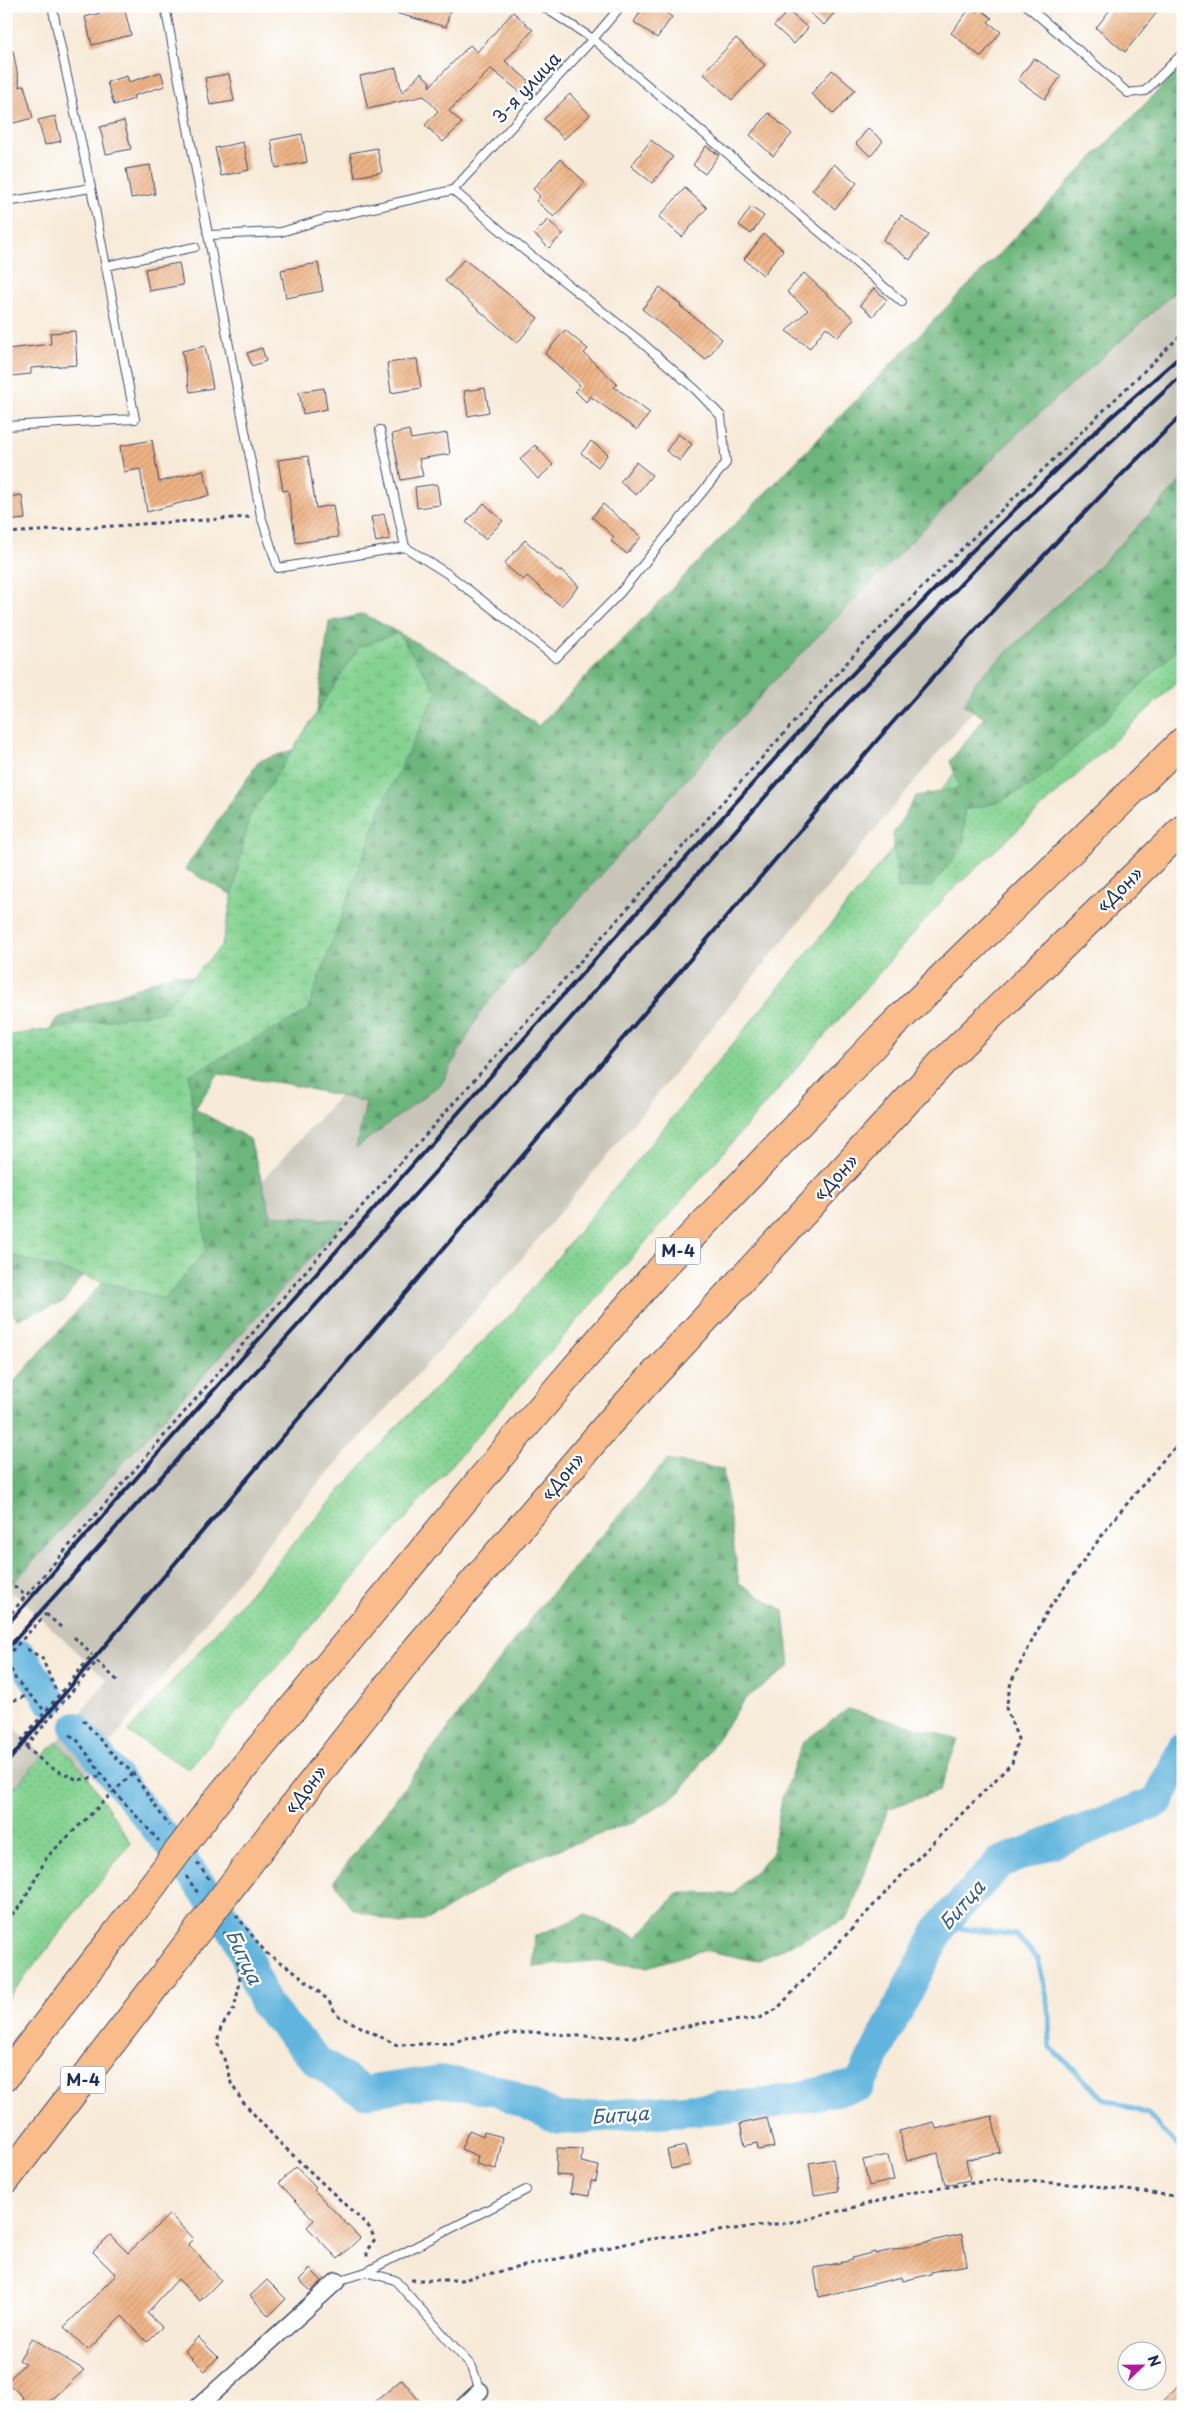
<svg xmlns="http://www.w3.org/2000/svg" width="1189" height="2413" font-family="'Playpen Sans',sans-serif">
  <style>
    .railway { fill: #c8c4b8 }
    .grass { fill: url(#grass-dots); stroke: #508178 }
    .forest { fill: url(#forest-firs); stroke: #44726d }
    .wetland { fill: url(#wetland-marsh); stroke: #508178 }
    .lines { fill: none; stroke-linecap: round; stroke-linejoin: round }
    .stream { stroke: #61b4dd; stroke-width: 5.5 }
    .river { stroke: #61b4dd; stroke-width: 32 }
    .building { fill: url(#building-hatch) }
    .lane-casing { stroke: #3c4b70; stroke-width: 10 }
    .street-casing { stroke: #3c4b70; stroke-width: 19 }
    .highway-casing { stroke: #3c4b70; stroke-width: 30 }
    .path { stroke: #3c4b70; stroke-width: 3; stroke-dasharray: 4 4; stroke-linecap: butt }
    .lane { stroke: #fff; stroke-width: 8 }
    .street { stroke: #fff; stroke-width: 16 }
    .highway { stroke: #f9bc8a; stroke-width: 28 }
    .rail { stroke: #1b2f5e; stroke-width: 4 }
    .highway-bridge-casing { stroke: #3c4b70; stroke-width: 30; stroke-linecap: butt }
    .path-bridge { stroke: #3c4b70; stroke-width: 3; stroke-dasharray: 4 4; stroke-linecap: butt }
    .highway-bridge { stroke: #f9bc8a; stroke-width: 28 }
    .labels { text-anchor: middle; stroke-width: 5; stroke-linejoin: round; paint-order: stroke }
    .shield { fill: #fff; stroke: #5f6d8e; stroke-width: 1 }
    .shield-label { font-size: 16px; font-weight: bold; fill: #1b2f5e }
    .street-label { font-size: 18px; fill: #1b2f5e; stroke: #fff }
    .water-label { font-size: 19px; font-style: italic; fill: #345e8a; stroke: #fff }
  </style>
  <defs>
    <pattern id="grass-dots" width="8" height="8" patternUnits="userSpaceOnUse" patternTransform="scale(1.25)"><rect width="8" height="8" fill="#85d392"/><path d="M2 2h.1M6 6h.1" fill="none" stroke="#72b580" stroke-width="1.8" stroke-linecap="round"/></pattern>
    <pattern id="forest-firs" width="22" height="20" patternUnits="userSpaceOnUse" patternTransform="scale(1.25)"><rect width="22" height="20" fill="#6cb57c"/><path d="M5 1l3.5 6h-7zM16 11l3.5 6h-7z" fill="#589469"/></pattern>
    <pattern id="wetland-marsh" width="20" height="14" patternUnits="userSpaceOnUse" patternTransform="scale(1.25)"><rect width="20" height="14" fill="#85d392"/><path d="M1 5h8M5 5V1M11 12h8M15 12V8" fill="none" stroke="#72b580"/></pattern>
    <pattern id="building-hatch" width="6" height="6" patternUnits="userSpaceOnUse" patternTransform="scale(1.25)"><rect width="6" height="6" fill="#eeb385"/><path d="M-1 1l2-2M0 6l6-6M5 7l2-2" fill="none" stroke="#cc9a75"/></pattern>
  </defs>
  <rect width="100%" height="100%" fill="#fff"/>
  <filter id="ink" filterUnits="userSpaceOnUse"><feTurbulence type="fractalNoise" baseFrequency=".02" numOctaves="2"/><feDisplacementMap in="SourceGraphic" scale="10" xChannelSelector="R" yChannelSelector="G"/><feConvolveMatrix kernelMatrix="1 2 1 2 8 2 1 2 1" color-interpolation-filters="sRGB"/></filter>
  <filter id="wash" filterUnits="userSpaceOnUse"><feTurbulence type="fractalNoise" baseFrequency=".0096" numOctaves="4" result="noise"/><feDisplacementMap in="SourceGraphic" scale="20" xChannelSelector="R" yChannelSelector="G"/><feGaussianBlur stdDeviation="1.12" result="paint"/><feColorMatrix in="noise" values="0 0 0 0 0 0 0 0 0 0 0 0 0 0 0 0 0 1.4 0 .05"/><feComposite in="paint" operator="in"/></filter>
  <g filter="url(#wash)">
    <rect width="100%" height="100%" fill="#f7ead8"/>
    <!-- railway -->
    <g class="railway">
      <path d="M1183,217V503L1032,639L514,1268L294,1510L86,1774L57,1742L107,1680L14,1593L6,1600V1459L763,636Z"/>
      <path d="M6,1720L43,1755L6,1797Z"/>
    </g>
    <!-- grass -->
    <g class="grass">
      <path d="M1183,536V677L946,896L188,1769L128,1732L396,1427L513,1312L1044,664Z"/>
      <path d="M57,1742L86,1774L131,1843L6,2001V1797L43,1755Z"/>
    </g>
    <!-- forest -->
    <g class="forest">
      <path d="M1183,65V285L1024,427L771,684L482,1009L442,1083L356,1148L366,1102L288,1084L218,1074L195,1109L250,1139L271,1215L344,1221L6,1591V1391L163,1214L100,1248L64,1302L17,1319L6,1302V1113L56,1019L175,973L222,986L241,900L185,869L259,761L313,743L329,622L364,614L461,667L538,726Z"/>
      <path d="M1183,479V644L1093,731L1035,783L996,803L964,810V844L932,886L898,889L893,834L916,796L960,788L950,761L984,718L964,705L976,681L1106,559Z"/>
      <path d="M667,1460L723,1469L739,1583L784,1611L790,1666L745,1699L681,1791L636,1821L527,1861L430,1919L400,1924L351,1908L334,1881L537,1610Z"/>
      <path d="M848,1709L958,1739L940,1790L888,1809L848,1918L757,1961L703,1950L647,1967L591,1961L533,1967L535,1936L586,1915L637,1937L678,1893L732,1894L772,1854L782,1798L803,1742Z"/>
    </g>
    <!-- wetland -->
    <path class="wetland" d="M398,633L437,692L381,808L307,1011L189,1075L206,1250L165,1299L6,1254V1036L161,1012L222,945L249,818L359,647Z"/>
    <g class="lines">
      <!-- stream -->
      <path class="stream" d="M941,1926L1016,1935L1038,1959L1048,2004L1050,2047L1104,2099L1148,2114L1183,2152"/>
      <!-- river -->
      <g class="river">
        <path d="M21,1656L50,1700"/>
        <path d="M76,1728L176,1852L239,1938L265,2004L319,2063L364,2092L440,2081L498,2090L560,2119L767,2104L859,2085L941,1926L999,1863L1158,1801L1183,1749"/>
      </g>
    </g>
    <g id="blocks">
      <!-- building -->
      <g class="building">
        <path d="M389,6H451L446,27L388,11Z"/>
        <path d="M644,6H657L672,17L657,38L634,22Z"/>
        <path d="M802,6H840L824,25Z"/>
        <path d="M1113,6H1162L1125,52L1096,28Z"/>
        <path d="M124,7L131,35L92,45L85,17Z"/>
        <path d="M971,7L977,13L980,9L992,18L988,22L1001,32L981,57L951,33Z"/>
        <path d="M788,11L808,28L794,44L774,26Z"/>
        <path d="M513,12L533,30L505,61L529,81L520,92L491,69L449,111L462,123L443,142L425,125L438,111L424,96L368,109L360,76L396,68L402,93L421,73L430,82L429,87L470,45L477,52Z"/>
        <path d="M736,38L765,65L732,100L703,73Z"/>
        <path d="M13,51L20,87L24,85L33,118L6,125V52Z"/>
        <path d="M1034,58L1061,76L1045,99L1018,80Z"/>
        <path d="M832,70L855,90L834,114L811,94Z"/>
        <path d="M161,72L165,86L133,96L134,99L114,105L107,82L127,76L129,82Z"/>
        <path d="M229,74L234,101L210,105L205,78Z"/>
        <path d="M570,94L590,115L564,139L544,119Z"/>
        <path d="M769,113L792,134L773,156L750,135Z"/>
        <path d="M55,116L61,141L45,145L38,120Z"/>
        <path d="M124,121L131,149L106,154L100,127Z"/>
        <path d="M868,128L883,141L871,156L856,144Z"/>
        <path d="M302,134L307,162L276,168L271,140Z"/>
        <path d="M651,140L673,157L652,183L631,166Z"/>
        <path d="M243,142L249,170L221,176L215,148Z"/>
        <path d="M706,146L719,155L705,174L693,165Z"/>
        <path d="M377,148L382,172L355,177L350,153Z"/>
        <path d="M560,159L585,182L554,217L536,201L540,196L533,189Z"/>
        <path d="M834,164L857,183L835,209L812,190Z"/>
        <path d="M150,165L155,194L131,198L126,169Z"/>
        <path d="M685,188L707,208L682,237L659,217Z"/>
        <path d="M751,207L764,216L751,234L739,225Z"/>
        <path d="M901,215L928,235L910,260L883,240Z"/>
        <path d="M548,220L563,234L549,248L534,234Z"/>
        <path d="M764,234L783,250L763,275L744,259Z"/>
        <path d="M464,259L538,318L517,343L445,281Z"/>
        <path d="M179,263L183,285L149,291L145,269Z"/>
        <path d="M318,263L323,291L286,298L281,270Z"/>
        <path d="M804,273L854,319L838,337L826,327L810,348L786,331L808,310L787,292Z"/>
        <path d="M660,287L681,305L680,306L722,339L706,360L642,309Z"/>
        <path d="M874,288L887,300L873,316L860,305Z"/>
        <path d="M565,330L588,349L584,353L617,384L614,387L650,413L637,430L590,396L586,402L575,391L580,385L545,354Z"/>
        <path d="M75,331L77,365L31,368V374L11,376L7,349L51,344L50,333Z"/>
        <path d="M205,346L213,388L190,392L182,351Z"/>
        <path d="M262,348L266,361L252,366L247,353Z"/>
        <path d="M417,359L421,388L391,393L387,363Z"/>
        <path d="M324,388L327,409L303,414L299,392Z"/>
        <path d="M485,388L489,412L468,416L464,391Z"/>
        <path d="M409,430L411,439L447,433L450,454L419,459L423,476L401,480L392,434Z"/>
        <path d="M678,434L692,444L680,461L666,451Z"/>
        <path d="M152,440L159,482L203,470L210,495L147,512L140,469L124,472L120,446Z"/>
        <path d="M591,441L608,454L598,467L581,453Z"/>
        <path d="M535,445L553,465L538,479L520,459Z"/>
        <path d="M308,456L316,508L333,505L338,537L296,543L288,490L283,491L278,460Z"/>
        <path d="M636,462L652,475L636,495L620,482Z"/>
        <path d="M437,484L440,505L417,508L415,487Z"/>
        <path d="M22,495L25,519L6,521V497Z"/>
        <path d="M484,503L503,521L485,539L466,522Z"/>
        <path d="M603,504L641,537L627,554L611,541L614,537L592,517Z"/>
        <path d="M384,514L390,539L376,542L371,517Z"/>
        <path d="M525,540L560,572L561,570L579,586L561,606L527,576L523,580L504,564Z"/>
        <path d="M992,2116L1000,2152L966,2160L970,2180L945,2185L938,2153L907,2161L899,2131L934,2122L936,2129Z"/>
        <path d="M767,2118L774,2147L758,2150L757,2143L745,2146L740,2124Z"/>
        <path d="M469,2130L483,2136L484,2132L503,2137L496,2169L476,2164L478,2156L461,2149Z"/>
        <path d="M685,2146L690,2165L671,2169L667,2150Z"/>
        <path d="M557,2148L582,2149L581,2162L599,2166L596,2182L591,2181L589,2196L570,2193L573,2176L556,2175Z"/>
        <path d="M888,2155L894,2180L869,2186L863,2160Z"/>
        <path d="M833,2159L839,2191L814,2195L809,2163Z"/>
        <path d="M296,2167L316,2188L314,2190L360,2238L338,2259L307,2227L314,2220L279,2183Z"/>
        <path d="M170,2214L193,2239L188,2244L221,2280L200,2301L178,2279L147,2313L162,2327L147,2342L122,2316L88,2350L64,2327L116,2275L93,2252L110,2235L128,2253Z"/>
        <path d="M962,2234L967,2265L931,2272V2274L903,2281L902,2277L819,2297L814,2268L853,2260L852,2258L875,2252V2254Z"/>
        <path d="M310,2269L322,2281L311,2291L299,2280Z"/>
        <path d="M267,2280L286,2299L269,2316L250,2296Z"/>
        <path d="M198,2337L218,2357L205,2371L185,2351Z"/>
        <path d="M32,2338L84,2370L44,2407H19L23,2397L7,2382L25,2363L19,2360Z"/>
        <path d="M402,2379L424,2407H369Z"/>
        <path d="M1183,2381V2407H1156Z"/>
      </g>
    </g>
  </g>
  <g filter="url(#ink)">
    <use href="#blocks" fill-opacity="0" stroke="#3c4b70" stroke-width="1"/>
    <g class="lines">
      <defs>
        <g id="lane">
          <path d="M165,6L261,516L278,568L405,547L448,574L556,658L620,593L726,463L721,416L696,390L640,341L519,246L453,190"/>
          <path d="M542,6L593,39L902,302"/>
          <path d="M1027,6L1128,93L1145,91L1183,53"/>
          <path d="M453,190L593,39L621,6"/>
          <path d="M6,202L91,188"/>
          <path d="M209,235L281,232L324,219L453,190"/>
          <path d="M106,266L195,247"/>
          <path d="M6,426L135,419L91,188L52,6"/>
          <path d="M380,430L405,547"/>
          <path d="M366,2272L526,2190"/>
          <path d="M337,2281L366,2272L395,2280L472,2367L480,2391"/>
        </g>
        <g id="street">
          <path d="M198,2407L337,2281"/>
          <path d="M463,2407L480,2391"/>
        </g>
        <g id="highway">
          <path d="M217,1800L516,1437L654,1276L881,1037L1183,741"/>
          <path d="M262,1846L418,1647L610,1422L942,1063L1183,829"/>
          <path d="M6,2076L116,1934"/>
          <path d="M6,2180L160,1980"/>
        </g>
      </defs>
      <!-- lane casing -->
      <use href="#lane" class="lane-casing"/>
      <!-- street casing -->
      <use href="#street" class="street-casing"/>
      <!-- highway casing -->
      <use href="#highway" class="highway-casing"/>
      <!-- path -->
      <g class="path">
        <path d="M6,533L250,517"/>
        <path d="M8,1581L26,1596"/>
        <path d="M46,1614L63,1629"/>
        <path d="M6,1619L368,1199L861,647L1183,333"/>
        <path d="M74,1637L92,1655"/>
        <path d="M27,1649L42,1658L56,1691"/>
        <path d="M97,1661L120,1683"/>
        <path d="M11,1669L16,1680L43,1709"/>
        <path d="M6,1703L29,1695"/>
        <path d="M83,1720L117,1759L133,1773L169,1826"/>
        <path d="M70,1735L78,1741L112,1789L159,1841"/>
        <path d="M26,1747L48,1766L78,1780L103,1776"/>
        <path d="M197,1863L210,1880"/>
        <path d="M186,1876L198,1893"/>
        <path d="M236,1915L266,1953L297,1973L328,2000L337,2015L397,2045L453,2043L465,2038L532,2032L580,2036L638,2037L702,2023L757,2019L777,2009L915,1861L1012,1763L1018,1739L1006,1708L1011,1682L1048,1610L1111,1523L1169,1453L1183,1441"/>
        <path d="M6,1921L22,1904L47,1857L133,1773"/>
        <path d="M224,1932L237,1956L240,1982L234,2009L221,2027L217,2042L229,2071L231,2083L242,2101L278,2141L369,2227L375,2239L367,2250V2259"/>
        <path d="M411,2280H461L643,2240L800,2221L909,2193L999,2179L1095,2186L1183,2197"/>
      </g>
      <!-- lane -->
      <use href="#lane" class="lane"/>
      <!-- street -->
      <use href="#street" class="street"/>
      <!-- highway -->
      <use href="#highway" class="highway"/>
      <!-- rail -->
      <g class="rail">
        <path d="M6,1626L504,1061L832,695L967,556L1101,426L1183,354"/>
        <path d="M6,1650L454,1151L845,706L980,564L1183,374"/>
        <path d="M6,1764L90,1663L879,738C977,627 1076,517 1183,414"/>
      </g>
      <defs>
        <g id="highway-bridge">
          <path d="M116,1934L217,1800"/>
          <path d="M160,1980L262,1846"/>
        </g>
      </defs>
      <!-- highway-bridge casing -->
      <use href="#highway-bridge" class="highway-bridge-casing"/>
      <!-- path-bridge -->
      <g class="path-bridge">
        <path d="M6,1657L46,1614"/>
        <path d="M21,1741L92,1655"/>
        <path d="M26,1747L97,1661"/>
      </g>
      <!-- highway-bridge -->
      <use href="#highway-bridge" class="highway-bridge"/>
    </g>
  </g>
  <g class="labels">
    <!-- shield labels -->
    <g class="shield">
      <rect x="655.5" y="1237.5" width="45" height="27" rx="4"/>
      <rect x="60.5" y="2066.5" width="45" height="27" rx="4"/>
    </g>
    <g class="shield-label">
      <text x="678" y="1257">М-4</text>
      <text x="83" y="2086">М-4</text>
    </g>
    <!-- street labels -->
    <g class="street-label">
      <text transform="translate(527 88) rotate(-47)" y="6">3-я улица</text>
      <text transform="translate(1120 890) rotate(-44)" y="6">«Дон»</text>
      <text transform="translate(836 1178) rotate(-47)" y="6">«Дон»</text>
      <text transform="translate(563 1477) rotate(-50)" y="6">«Дон»</text>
      <text transform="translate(306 1790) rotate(-52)" y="6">«Дон»</text>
    </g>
    <!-- water labels -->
    <g class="water-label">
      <text transform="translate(962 1905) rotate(-49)" y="7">Битца</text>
      <text transform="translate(244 1957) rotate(65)" y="7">Битца</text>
      <text transform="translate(620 2115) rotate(-4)" y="7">Битца</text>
    </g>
  </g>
  <!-- margin -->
  <rect width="1189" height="2413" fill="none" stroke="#fff" stroke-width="25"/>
  <!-- north arrow -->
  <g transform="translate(1142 2366) rotate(68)"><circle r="24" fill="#ffffff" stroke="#a4acbf"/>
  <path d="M0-4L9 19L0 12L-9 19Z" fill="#b5179e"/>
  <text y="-8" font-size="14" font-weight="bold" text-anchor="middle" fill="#1b2f5e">N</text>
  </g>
</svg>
